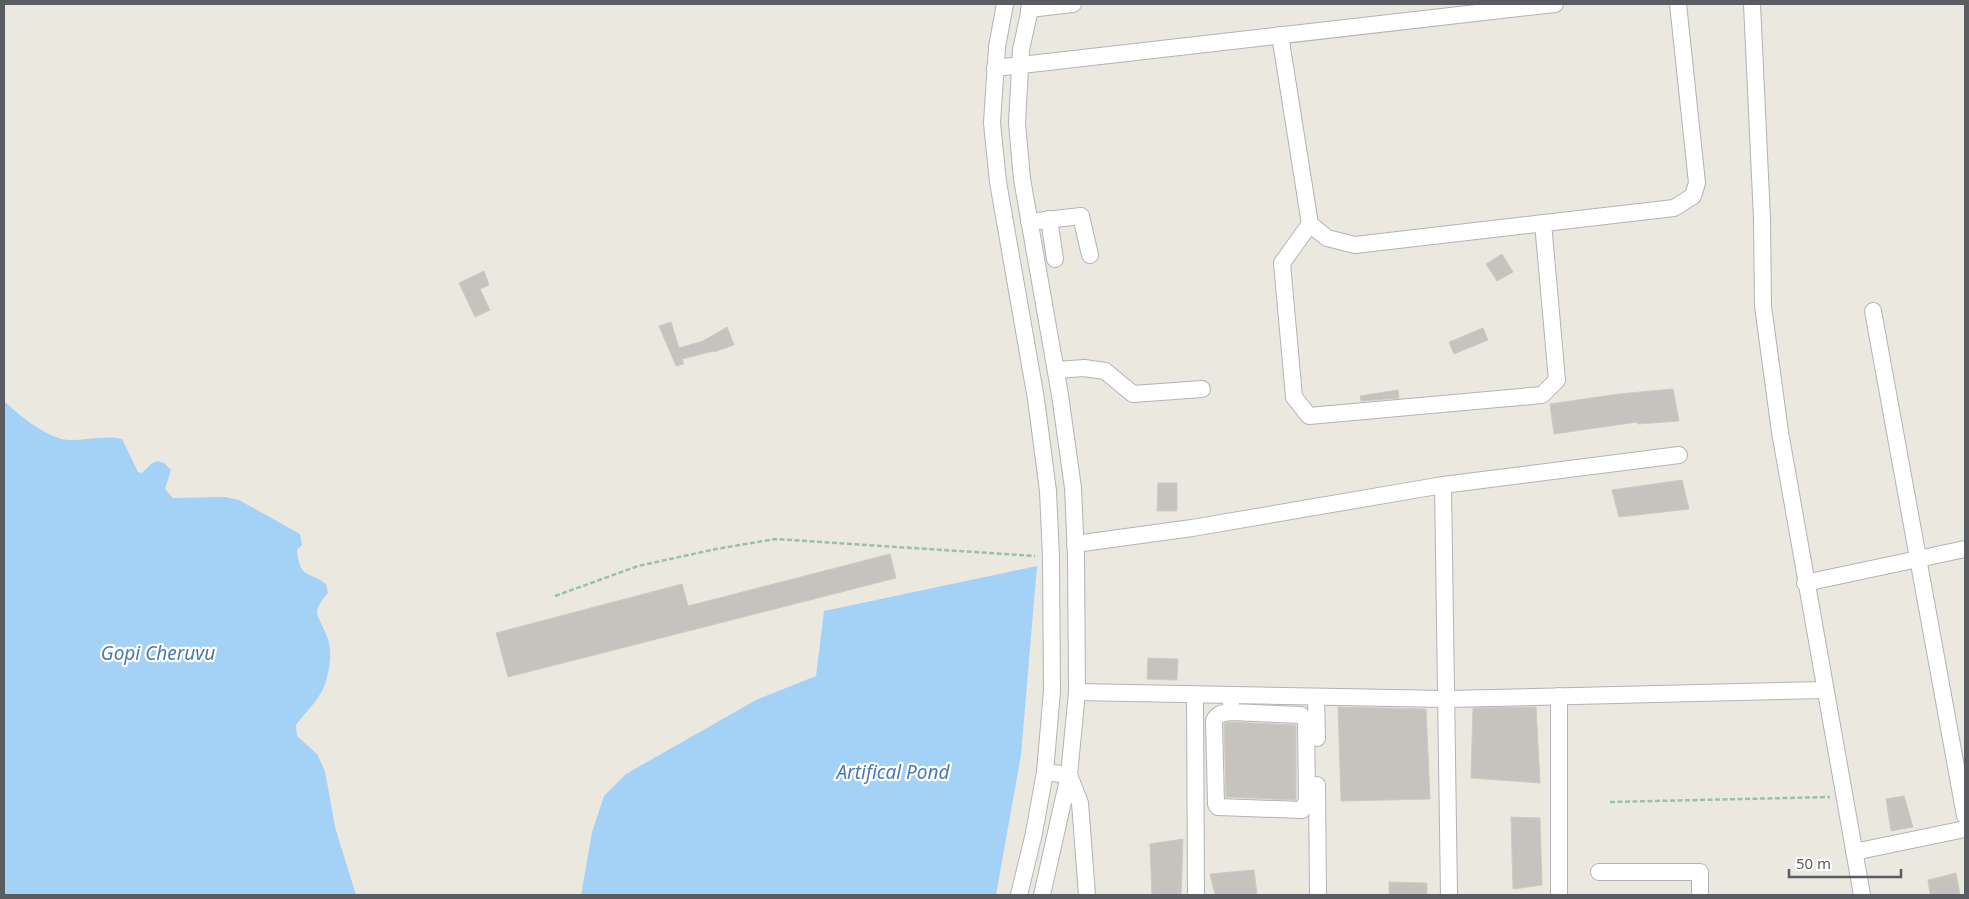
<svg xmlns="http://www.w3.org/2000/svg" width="1969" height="899" font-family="'Noto Sans',sans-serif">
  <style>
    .water { fill: #a4d2f7 }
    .building { fill: #c6c3be; stroke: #cfcabf }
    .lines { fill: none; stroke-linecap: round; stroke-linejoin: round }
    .minor-casing { stroke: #b1b3b7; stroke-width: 18 }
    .path { stroke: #99c1a5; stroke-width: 2.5; stroke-dasharray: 5 2.5; stroke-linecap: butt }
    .minor { stroke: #fff; stroke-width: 16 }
    .labels { text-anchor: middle; stroke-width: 4.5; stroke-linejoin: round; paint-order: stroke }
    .water-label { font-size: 19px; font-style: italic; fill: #4779af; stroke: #fff }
  </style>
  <rect width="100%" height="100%" fill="#ebe8e0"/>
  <!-- water -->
  <g class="water">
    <path d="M4,401C19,415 50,441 71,440C88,440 106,435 122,439L138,472L142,473L152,463L158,461L164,463L171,470L165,489L173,498L225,497L239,500L300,534L302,545L297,550C300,580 308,570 326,584L328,593C311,613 317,613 326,634C332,647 331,663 327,677C323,697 308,709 296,725L297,736L317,754L325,771L335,827L356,895H4Z"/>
    <path d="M1037,566L1021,755L996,895H581L592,832L604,796L626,774L756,700L816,676L824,611Z"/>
  </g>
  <!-- building -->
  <g class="building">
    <path d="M1502,254L1513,272L1497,281L1486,264Z"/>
    <path d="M484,271L489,285L480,289L490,310L475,317L459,283Z"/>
    <path d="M671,322L679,348L703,341L727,327L734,345L714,352L713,351L682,359L684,364L676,366L659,326Z"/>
    <path d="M1483,328L1488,340L1454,354L1449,342Z"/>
    <path d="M1673,389L1679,421L1638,424L1637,422L1554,434L1550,404L1619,394Z"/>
    <path d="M1398,390L1399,398L1361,401L1360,396Z"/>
    <path d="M1682,480L1689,509L1619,517L1612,490Z"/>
    <path d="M1158,483H1177V511H1157Z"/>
    <path d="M890,554L896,578L508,677L496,633L682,584L688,606Z"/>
    <path d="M1148,658L1178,659L1177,680L1147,679Z"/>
    <path d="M1338,707L1426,709L1430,799L1341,801Z"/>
    <path d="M1536,707L1540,783L1471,778L1473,708Z"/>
    <path d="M1231,722L1296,725V800L1226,797L1224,723Z"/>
    <path d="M1904,796L1913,827L1891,831L1886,799Z"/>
    <path d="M1511,817L1540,818L1542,885L1513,889Z"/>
    <path d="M1183,839L1181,895H1152L1150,844Z"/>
    <path d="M1254,870L1257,895H1215L1210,874Z"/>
    <path d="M1956,873L1960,895H1930L1928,880Z"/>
    <path d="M1389,882L1427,883V895H1389Z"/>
  </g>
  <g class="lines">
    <defs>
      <g id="minor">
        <path d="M1005,4L997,47L992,123L998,182L1036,399L1048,491L1051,557L1052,691L1045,772L1034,833L1019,895"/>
        <path d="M1031,4L1021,50L1017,123L1022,179L1060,395L1073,488L1076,556L1077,692L1069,775L1042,895"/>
        <path d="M1752,4L1762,219L1763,306L1780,432L1862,895"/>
        <path d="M1029,9L1073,4"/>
        <path d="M1280,35L1310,224L1327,238L1355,245L1674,208L1693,196L1697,183L1678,4"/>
        <path d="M995,68L1555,4"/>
        <path d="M1049,219L1055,259"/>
        <path d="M1029,222L1081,216L1090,255"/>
        <path d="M1310,224L1282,263L1294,397L1309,416L1542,395L1557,380L1543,223"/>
        <path d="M1873,311L1965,816"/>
        <path d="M1056,370L1084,368L1105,371L1133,394L1202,389"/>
        <path d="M1443,485L1449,895"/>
        <path d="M1075,544L1192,528L1443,485L1679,455"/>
        <path d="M1805,583L1965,549"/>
        <path d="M1077,692L1448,699L1825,690"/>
        <path d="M1195,695L1196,895"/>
        <path d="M1559,696V895"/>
        <path d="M1316,697L1317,738"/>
        <path d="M1231,712L1301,715L1306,721L1307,801L1302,810L1218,807L1216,804L1214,721C1217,713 1223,713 1231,712V696"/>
        <path d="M1045,772L1069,775L1080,803L1087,895"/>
        <path d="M1317,785L1318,895"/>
        <path d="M1854,852L1965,829"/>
        <path d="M1599,872H1700V895"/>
      </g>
    </defs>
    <!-- minor casing -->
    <use href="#minor" class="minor-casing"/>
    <!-- path -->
    <g class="path">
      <path d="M555,596L638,566L716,549L775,539L1035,556"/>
      <path d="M1610,802L1830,797"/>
    </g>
    <!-- minor -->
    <use href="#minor" class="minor"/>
  </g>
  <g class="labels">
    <!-- water labels -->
    <g class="water-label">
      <text x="158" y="660">Gopi Cheruvu</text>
      <text x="893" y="779">Artifical Pond</text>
    </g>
  </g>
  <!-- border -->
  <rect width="1969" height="899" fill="none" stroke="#595c60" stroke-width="10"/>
  <!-- scale -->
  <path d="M1789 869v8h112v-8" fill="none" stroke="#595c60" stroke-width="2.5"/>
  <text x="1796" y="869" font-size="15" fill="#595c60" stroke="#ffffff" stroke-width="4" paint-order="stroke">50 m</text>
</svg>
